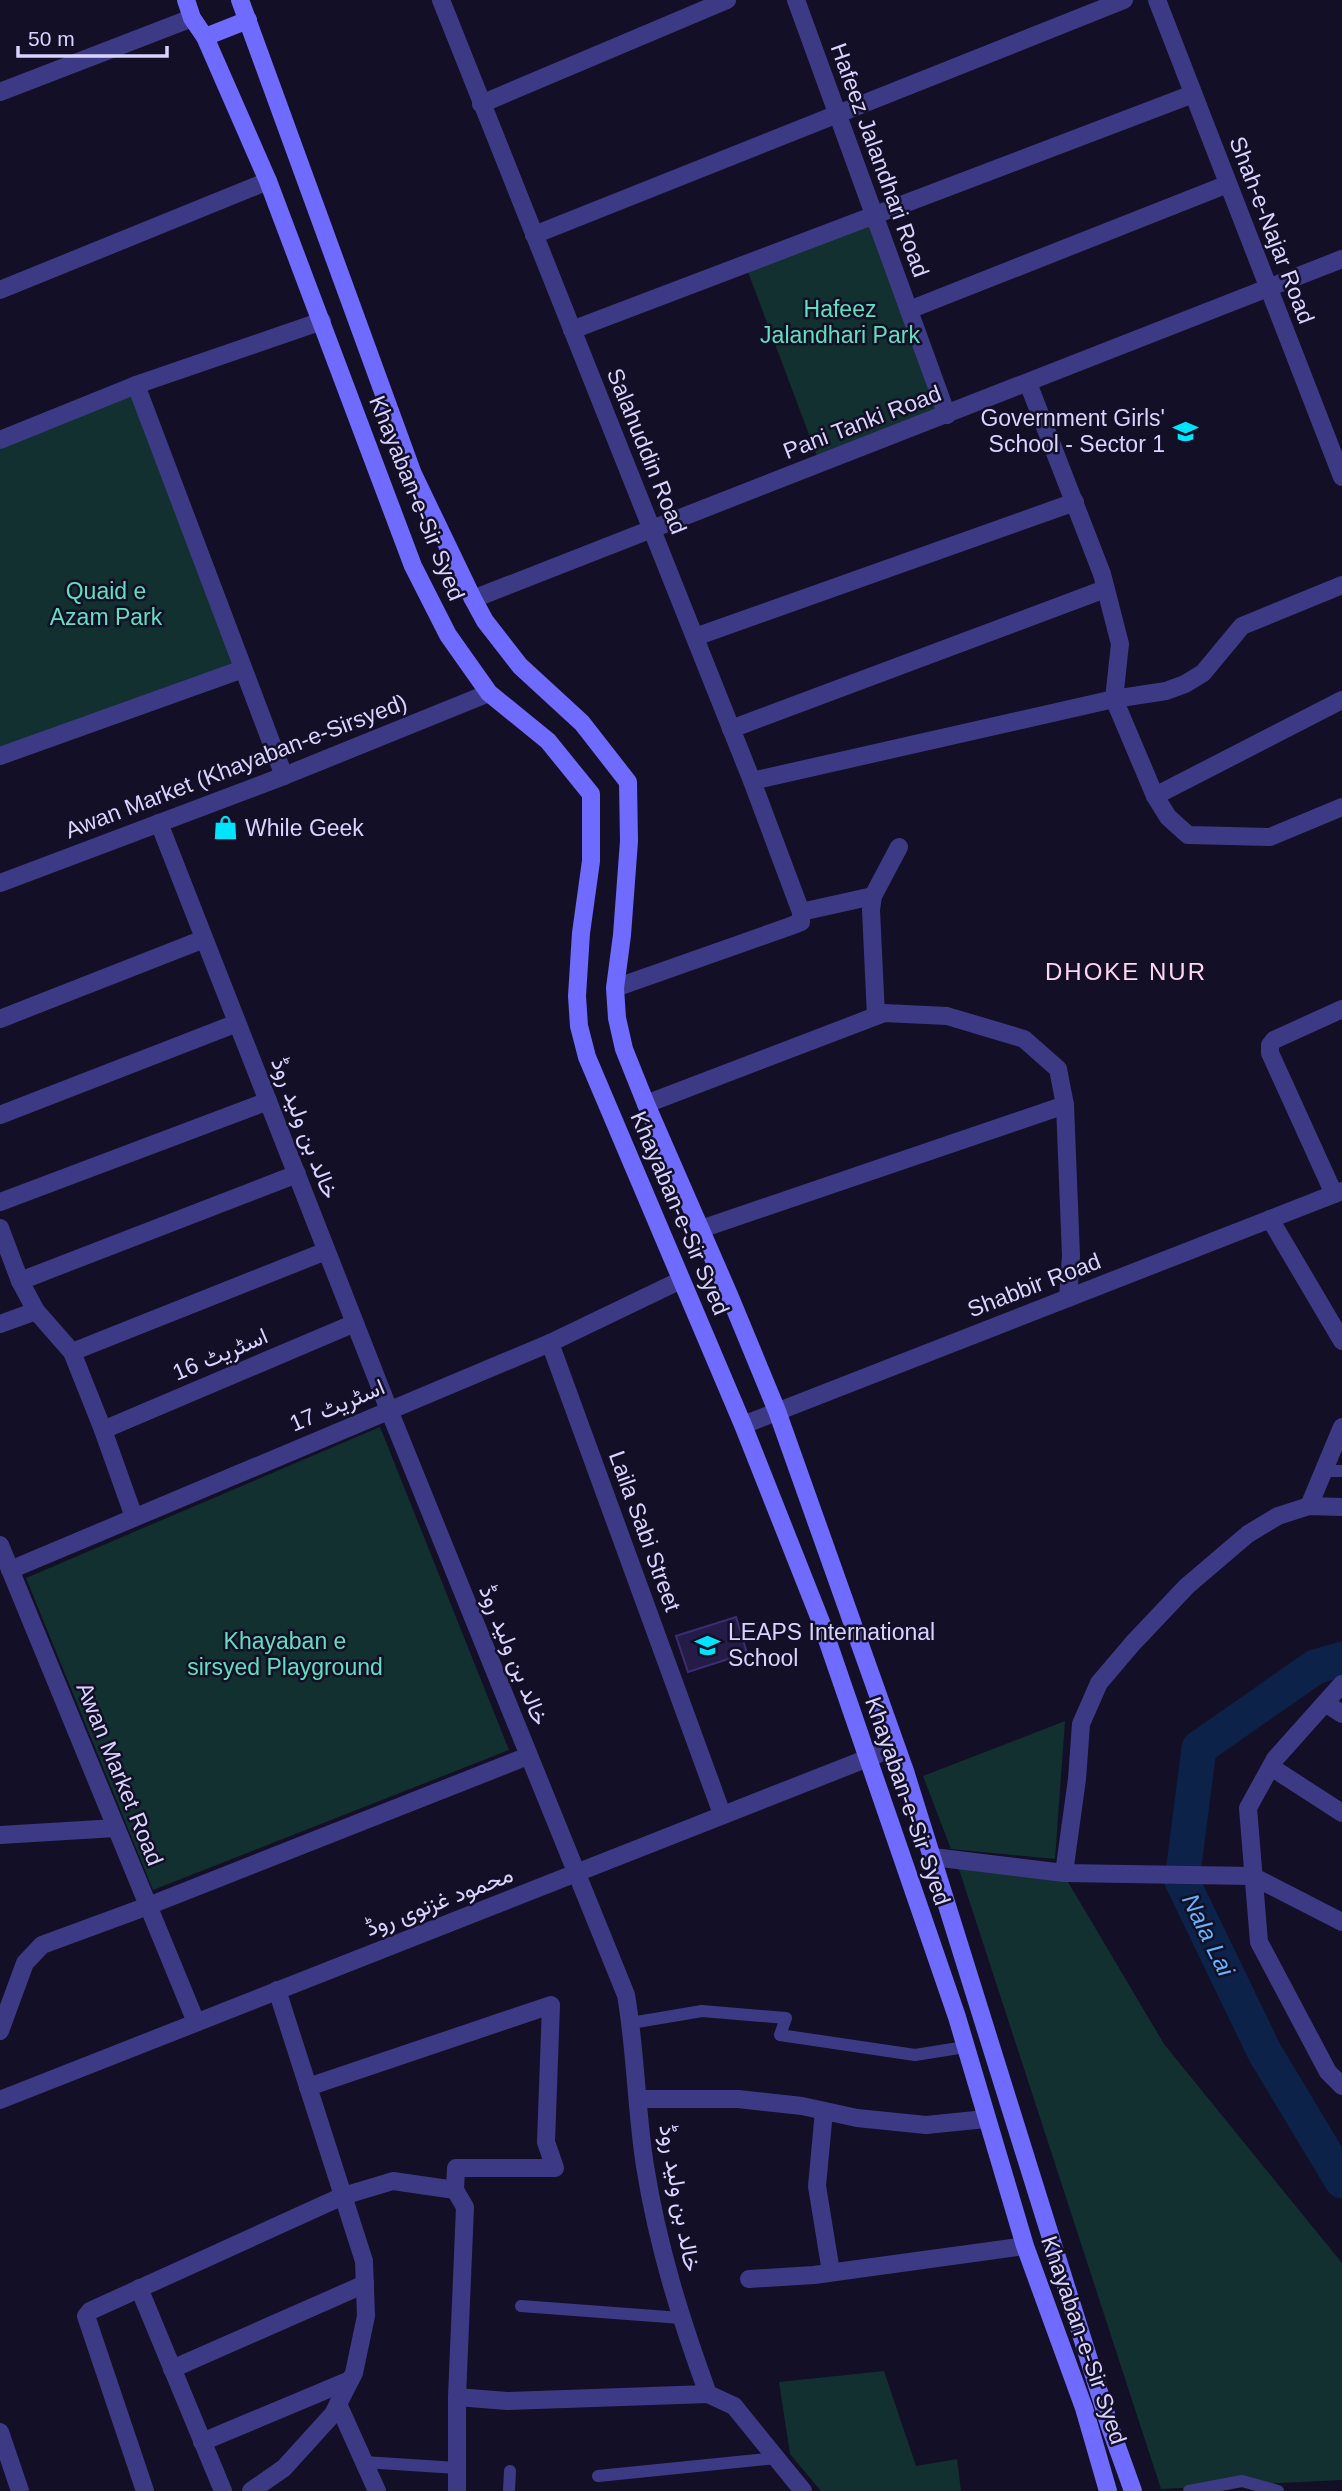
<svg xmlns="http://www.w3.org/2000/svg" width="1342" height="2491" font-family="Arial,Vazirmatn,sans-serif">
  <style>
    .green { fill: #12302f }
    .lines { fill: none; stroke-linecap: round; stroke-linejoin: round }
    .river { stroke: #0c2248; stroke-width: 35 }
    .building { fill: #241b47; stroke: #3b2d73; stroke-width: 2 }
    .service { stroke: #3d3a85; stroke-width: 12 }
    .minor { stroke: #3d3a85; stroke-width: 18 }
    .tertiary { stroke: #3d3a85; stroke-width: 18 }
    .secondary { stroke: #6f6bff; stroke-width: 18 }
    .labels { text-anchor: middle; stroke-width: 5; stroke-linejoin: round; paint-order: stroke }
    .street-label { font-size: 23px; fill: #d9d4ff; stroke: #130f26 }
    .park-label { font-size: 23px; fill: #5fe0c0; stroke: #130f26 }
    .poi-label { font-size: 23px; fill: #d9d4ff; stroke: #130f26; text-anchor: start }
    .neighbourhood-label { font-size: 24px; letter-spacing: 2px; fill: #ffd6f0; stroke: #130f26 }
    .water-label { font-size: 24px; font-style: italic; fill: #62b6ff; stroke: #130f26 }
  </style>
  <rect width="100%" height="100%" fill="#130f26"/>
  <!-- green -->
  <g class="green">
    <path d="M874,215L947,415L820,464L745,264Z"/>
    <path d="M136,385L243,669L0,756V440Z"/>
    <path d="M380,1427L509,1750L153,1890L26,1578Z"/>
    <path d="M1065,1721L1055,1859L951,1849L923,1776Z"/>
    <path d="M956,1860L1065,1877L1164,2044L1342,2263V2480L1161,2489Z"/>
    <path d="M884,2371L916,2466L957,2459L961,2491H821L790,2454L779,2382Z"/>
  </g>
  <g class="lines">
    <!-- river -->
    <path class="river" d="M1342,1659L1315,1667L1199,1748L1182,1881L1265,2053L1342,2181"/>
  </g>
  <!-- building -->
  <path class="building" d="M736,1617L747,1653L688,1672L676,1636Z"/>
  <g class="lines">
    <!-- service -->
    <g class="service">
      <path d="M1324,1471H1342"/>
      <path d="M631,2023L702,2011L786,2018L780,2035L915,2055L965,2047"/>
      <path d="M521,2306L681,2318"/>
      <path d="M364,2462L457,2468"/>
      <path d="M598,2476L776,2458"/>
      <path d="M509,2491L510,2471"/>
      <path d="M1189,2491L1242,2481L1278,2491"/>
    </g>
    <!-- minor -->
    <g class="minor">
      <path d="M441,0L752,781L801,912V922L788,927L615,988"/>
      <path d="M796,0L947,415"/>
      <path d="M0,92L192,18"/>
      <path d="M481,104L727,0"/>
      <path d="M534,235L1124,0"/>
      <path d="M0,290L268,181"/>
      <path d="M909,310L1228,184"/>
      <path d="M572,330L1193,94"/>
      <path d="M1028,383L1102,574L1120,644L1114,699L1155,796L1168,817L1188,835L1270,837L1342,807"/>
      <path d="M136,385L284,776"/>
      <path d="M0,440L136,385L322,321"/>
      <path d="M473,599L1342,259"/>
      <path d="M695,637L1075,502"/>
      <path d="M731,729L1105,589"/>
      <path d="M0,756L243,669"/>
      <path d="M752,781L1114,699L1166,691L1185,684L1203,673L1242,626L1342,585"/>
      <path d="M1155,796L1342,700"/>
      <path d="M801,912L873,896"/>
      <path d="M876,1016L871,910L873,896L899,847"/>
      <path d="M0,1019L204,939"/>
      <path d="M646,1104L884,1013L947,1016L1024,1039L1058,1069L1065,1105L1071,1256L1068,1298"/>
      <path d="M0,1115L237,1023"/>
      <path d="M1334,1194L1270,1053V1045L1274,1040L1342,1009"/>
      <path d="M0,1202L268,1101"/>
      <path d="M1270,1219L1342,1341"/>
      <path d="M0,1228L20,1281L36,1311L72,1352L103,1430L134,1517"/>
      <path d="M701,1229L1065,1105"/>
      <path d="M20,1281L297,1174"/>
      <path d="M0,1324L36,1311"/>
      <path d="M550,1343L722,1814"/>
      <path d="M72,1352L326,1251"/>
      <path d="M103,1430L355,1323"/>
      <path d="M1309,1506L1342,1427"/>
      <path d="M10,1570L550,1343L681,1280"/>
      <path d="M1342,1684L1275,1759L1248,1808L1259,1942L1328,2072L1342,2086"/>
      <path d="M1325,1703L1342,1714"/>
      <path d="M1271,1767L1342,1813"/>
      <path d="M0,1835L116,1828"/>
      <path d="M933,1857L1064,1873L1252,1876L1342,1922"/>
      <path d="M1064,1873L1077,1779L1081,1724L1099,1683L1133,1643L1187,1586L1248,1534L1278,1516L1309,1506L1342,1507"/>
      <path d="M0,2031L25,1963L42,1945L148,1906L528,1756"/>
      <path d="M308,2087L551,2005L546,2142L555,2168H456L455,2190"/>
      <path d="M638,2099H738L802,2106L857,2118L926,2125L986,2119"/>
      <path d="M824,2111L817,2186L831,2272"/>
      <path d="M749,2279L814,2275L1025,2246"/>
      <path d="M139,2288L223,2491"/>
      <path d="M172,2369L365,2284"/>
      <path d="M457,2397L507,2401L708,2394"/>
      <path d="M338,2404L377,2491"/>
      <path d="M0,2432L20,2491"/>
      <path d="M202,2442L350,2380"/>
      <path d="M145,2491L86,2316L90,2311L343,2196L393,2181L455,2190L465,2207L457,2397V2491"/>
      <path d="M251,2491L284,2468L333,2414L354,2373L366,2316L364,2261L277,1990"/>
    </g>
    <!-- tertiary -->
    <g class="tertiary">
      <path d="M1157,0L1342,477"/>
      <path d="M159,823L389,1410L626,1995C636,2052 636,2109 645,2166C658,2247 680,2317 708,2394L734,2406L803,2491"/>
      <path d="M0,883L284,776L489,693"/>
      <path d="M743,1425L1342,1191"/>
      <path d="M0,1545L196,2022"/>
      <path d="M0,2100L896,1747"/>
    </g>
    <!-- secondary -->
    <g class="secondary">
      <path d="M186,0L192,18L205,37L268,181L413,566L448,635L489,693L548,741L591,794V861L581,933L577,996L579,1026L587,1057L743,1425L821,1622L957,2017L1025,2246L1084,2408L1108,2491"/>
      <path d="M240,0L413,474L473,599L485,621L520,666L582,723L628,782L629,841L622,935L615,988L617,1018L624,1049L646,1104L730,1297L777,1411L905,1771L1110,2427L1133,2491"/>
      <path d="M205,37L248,20"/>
    </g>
  </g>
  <!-- icons -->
  <defs>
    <symbol id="school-bare" viewBox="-9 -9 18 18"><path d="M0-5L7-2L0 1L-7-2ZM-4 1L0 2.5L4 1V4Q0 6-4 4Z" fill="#00e5ff" stroke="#130f26" stroke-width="2.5" paint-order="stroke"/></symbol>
    <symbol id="shop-bare" viewBox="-9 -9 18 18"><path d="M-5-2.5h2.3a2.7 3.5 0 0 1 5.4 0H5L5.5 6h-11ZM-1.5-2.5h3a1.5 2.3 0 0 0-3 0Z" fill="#00e5ff" stroke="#130f26" stroke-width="2.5" paint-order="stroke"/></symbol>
  </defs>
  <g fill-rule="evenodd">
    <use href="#school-bare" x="1168" y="414" width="35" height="35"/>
    <use href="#shop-bare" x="208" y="810" width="35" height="35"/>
    <use href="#school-bare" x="690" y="1628" width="35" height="35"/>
  </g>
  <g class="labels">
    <!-- street labels -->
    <g class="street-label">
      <text transform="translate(880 160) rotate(70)" y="8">Hafeez Jalandhari Road</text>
      <text transform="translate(1272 230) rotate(69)" y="8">Shah-e-Najar Road</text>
      <text transform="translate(862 422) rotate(-21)" y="8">Pani Tanki Road</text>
      <text transform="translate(647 451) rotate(68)" y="8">Salahuddin Road</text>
      <text transform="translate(417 498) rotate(68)" y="8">Khayaban-e-Sir Syed</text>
      <text transform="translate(236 766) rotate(-21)" y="8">Awan Market (Khayaban-e-Sirsyed)</text>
      <text transform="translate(305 1128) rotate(69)" y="8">خالد بن ولید روڈ</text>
      <text transform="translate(680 1213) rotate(67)" y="8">Khayaban-e-Sir Syed</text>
      <text transform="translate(1034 1285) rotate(-21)" y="8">Shabbir Road</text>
      <text transform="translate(220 1354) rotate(-23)" y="8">اسٹریٹ 16</text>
      <text transform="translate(337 1405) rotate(-23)" y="8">اسٹریٹ 17</text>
      <text transform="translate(645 1531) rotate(70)" y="8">Laila Sabi Street</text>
      <text transform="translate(514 1655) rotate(68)" y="8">خالد بن ولید روڈ</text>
      <text transform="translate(120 1774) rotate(68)" y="8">Awan Market Road</text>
      <text transform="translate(908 1801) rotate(71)" y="8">Khayaban-e-Sir Syed</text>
      <text transform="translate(439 1901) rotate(-21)" y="8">محمود غزنوی روڈ</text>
      <text transform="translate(680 2198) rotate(80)" y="8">خالد بن ولید روڈ</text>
      <text transform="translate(1084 2340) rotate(71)" y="8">Khayaban-e-Sir Syed</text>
    </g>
    <!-- park labels -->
    <g class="park-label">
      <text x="840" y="317">Hafeez<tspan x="840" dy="26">Jalandhari Park</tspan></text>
      <text x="106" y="599">Quaid e<tspan x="106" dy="26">Azam Park</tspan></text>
      <text x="285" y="1649">Khayaban e<tspan x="285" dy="26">sirsyed Playground</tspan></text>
    </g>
    <!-- poi labels -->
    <g class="poi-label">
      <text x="1165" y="426" text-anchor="end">Government Girls'<tspan x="1165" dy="26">School - Sector 1</tspan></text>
      <text x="245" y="836">While Geek</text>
      <text x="728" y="1640">LEAPS International<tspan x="728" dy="26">School</tspan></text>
    </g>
    <!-- neighbourhood labels -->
    <g class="neighbourhood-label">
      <text x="1126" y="980">DHOKE NUR</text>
    </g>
    <!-- water labels -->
    <g class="water-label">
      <text transform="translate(1208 1935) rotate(64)" y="8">Nala Lai</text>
    </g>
  </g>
  <!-- scale -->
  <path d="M18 46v10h149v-10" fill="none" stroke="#d9d4ff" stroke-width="3.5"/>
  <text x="28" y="46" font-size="21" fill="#d9d4ff" stroke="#130f26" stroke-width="5" paint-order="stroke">50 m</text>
</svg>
